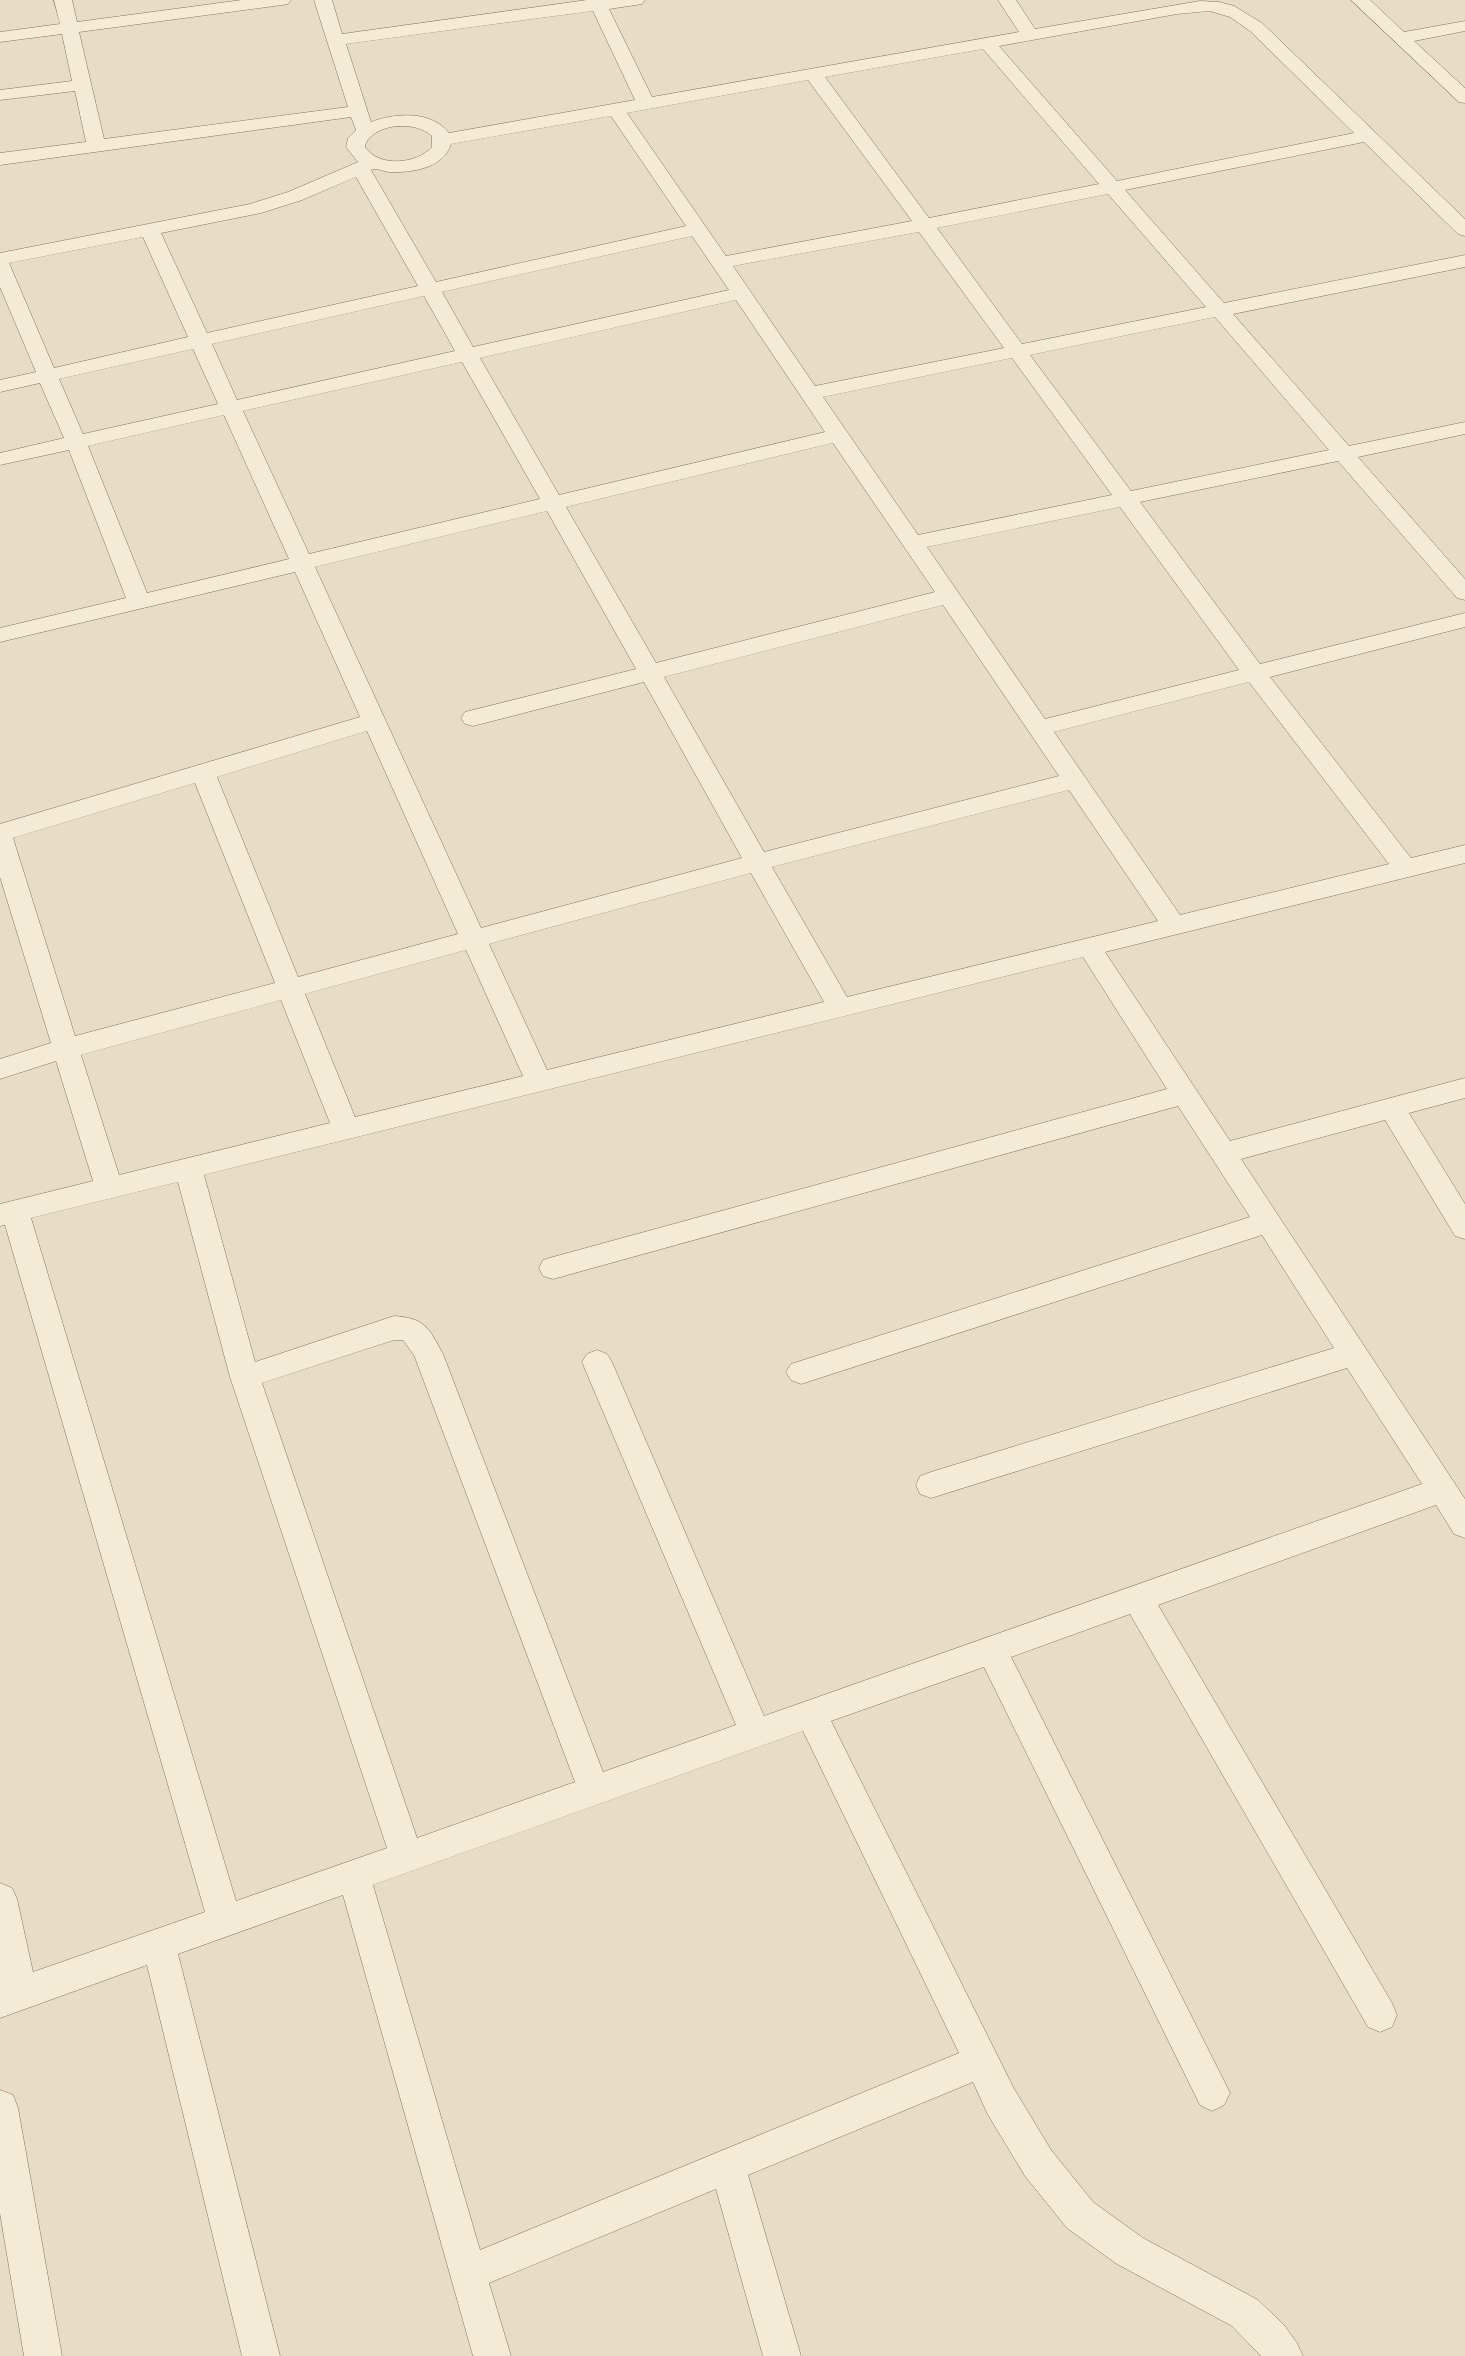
<svg xmlns="http://www.w3.org/2000/svg" width="1465" height="2356" font-family="Spectral,serif">
  <style>
    .lines { fill: none; stroke-linecap: round; stroke-linejoin: round }
    .street-casing { stroke: #81705d; stroke-width: 1 }
    .street { fill: #f4ebd7; fill-rule: evenodd }
  </style>
  <rect width="100%" height="100%" fill="#e8ddc4"/>
  <g class="lines">
    <defs>
      <g id="street">
        <path d="M54,0H72L77,22L242,0H291L288,4L282,5L79,32L104,139L348,107L314,0H332L342,34L587,0H645L642,4L609,9L652,97L1019,32L998,0H1016L1035,29L1200,1L1219,2L1234,6L1262,23L1465,219V236L1458,234L1364,142L1125,190L1224,303L1465,255V267L1233,314L1349,446L1465,422V434L1358,457L1465,579V600L1457,598L1338,461L1140,502L1260,664L1465,613V627L1270,677L1411,858L1465,845V863L1105,952L1230,1141L1465,1078V1098L1409,1113L1465,1204V1239L1455,1236L1385,1120L1241,1159L1465,1499V1538L1454,1534L1436,1505L1158,1605L1392,2003L1397,2015L1392,2027L1380,2032L1368,2027L1130,1614L1011,1657L1224,2081L1230,2093L1224,2105L1212,2111L1200,2105L984,1667L831,1721L1013,2087L1051,2150L1093,2202L1143,2238L1258,2300L1284,2325L1297,2343L1303,2356H1261L1232,2326L1117,2264L1067,2228L1025,2176L987,2113L973,2082L748,2175L801,2356H763L716,2189L489,2283L511,2356H473L343,1895L178,1954L280,2356H242L147,1965L0,2018V1883L12,1888L17,1899L33,1972L205,1912L5,1225L0,1226V1204L93,1181L56,1061L0,1079V1059L51,1043L0,877V824L360,717L295,572L0,642V628L126,598L69,450L0,465V453L64,438L40,383L0,392V380L36,372L0,287V253L250,204L288,192L358,162L346,147L348,138L356,130L351,117L0,165V153L86,142L75,91L0,100V90L72,81L62,34L0,42V32L60,24ZM593,11L635,100L449,133C431,110 395,113 371,122L346,44ZM1210,11L1230,17L1250,31L1354,133L1117,181L999,46L1177,14ZM983,49L1099,184L929,218L825,77ZM808,80L912,221L726,256L627,113ZM611,116L686,226L436,282L371,170C377,167 383,172 390,172C412,173 444,168 451,144ZM398,126C411,126 422,127 432,136V147C417,164 379,168 365,147C367,134 384,127 398,126ZM356,177L418,286L207,333L161,233L261,213L302,200ZM1108,194L1206,307L1022,344L937,228ZM919,232L1004,348L815,386L733,266ZM692,236L729,290L473,347L442,292ZM143,237L188,337L54,368L9,263ZM424,296L455,351L237,400L212,344ZM736,300L825,432L559,495L480,358ZM1215,317L1329,450L1131,491L1030,355ZM193,349L218,404L83,434L59,379ZM1012,358L1112,495L918,535L823,397ZM462,362L540,499L309,554L243,411ZM224,415L289,559L147,593L88,446ZM833,443L935,592L656,663L566,507ZM1120,507L1239,670L1045,719L927,547ZM547,511L636,669L465,712L461,718L465,724L473,726L644,682L742,858L481,928L315,567ZM943,605L1059,776L764,852L664,677ZM1249,682L1389,864L1180,915L1054,732ZM367,731L458,934L298,977L217,777ZM195,783L275,983L75,1036L13,838ZM1069,790L1158,921L847,997L772,867ZM751,873L824,1002L547,1070L489,944ZM466,950L523,1076L355,1117L305,994ZM1083,957L1167,1089L553,1257L543,1260L539,1268L543,1276L553,1279L1178,1106L1250,1217L791,1364L786,1372L791,1380L801,1384L1262,1235L1334,1348L931,1472L920,1476L916,1485L920,1494L931,1498L1347,1368L1422,1484L764,1716L612,1362L607,1354L597,1350L587,1354L582,1362L736,1725L603,1772L443,1354C429,1328 425,1318 394,1316L255,1362L204,1175ZM281,1000L330,1123L119,1175L81,1055ZM178,1182L230,1377L387,1848L236,1901L31,1218ZM394,1340H403L414,1355L575,1782L417,1838L262,1383ZM803,1731L959,2053L480,2250L373,1885Z"/>
        <path d="M1351,0H1370L1404,32L1465,21V31L1414,41L1465,88V103L1459,102Z"/>
        <path d="M0,2090L13,2095L18,2108L62,2356H24L0,2213Z"/>
      </g>
    </defs>
    <!-- street casing -->
    <use href="#street" class="street-casing"/>
    <!-- street -->
    <use href="#street" class="street"/>
  </g>
</svg>
